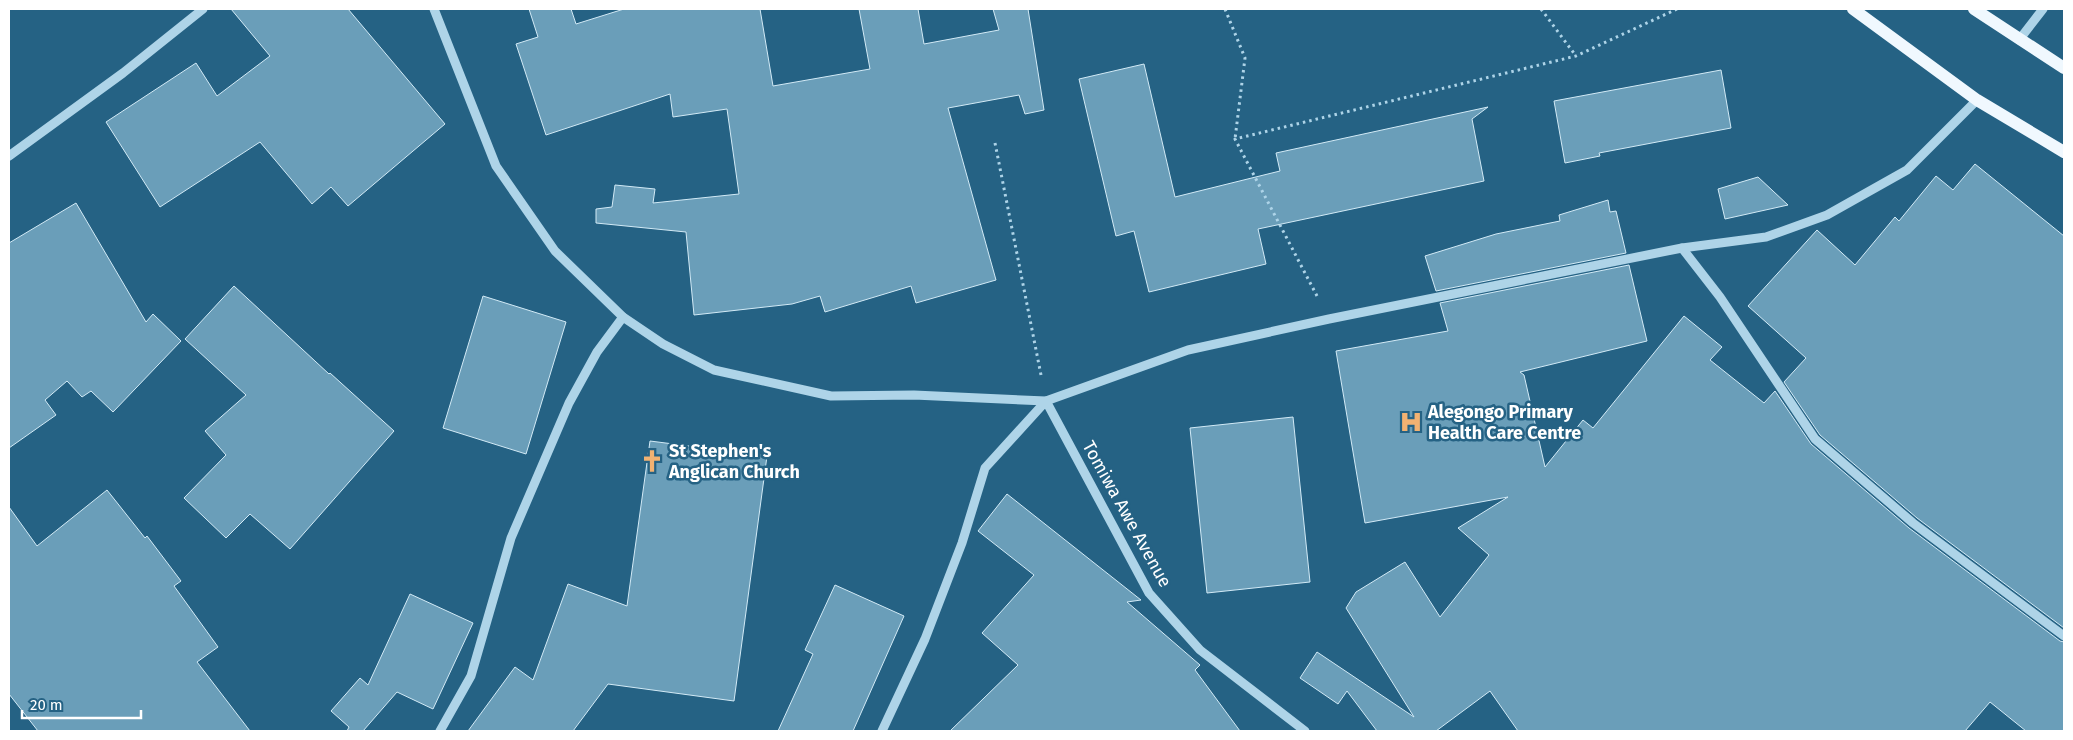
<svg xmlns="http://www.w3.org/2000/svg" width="2073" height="740" font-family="'Fira Sans',sans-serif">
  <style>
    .building { fill: #6a9eb9; stroke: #d2eaf6 }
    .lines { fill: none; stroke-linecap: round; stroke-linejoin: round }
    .path { stroke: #aed4e8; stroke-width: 3; stroke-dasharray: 2.5 4; stroke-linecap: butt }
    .minor { stroke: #aed4e8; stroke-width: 9 }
    .major { stroke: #f0f8fe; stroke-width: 12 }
    .labels { text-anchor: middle; stroke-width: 5; stroke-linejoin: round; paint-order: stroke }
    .poi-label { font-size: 18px; font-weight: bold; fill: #fff; stroke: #256284; text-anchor: start }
    .street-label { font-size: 18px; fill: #fff; stroke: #256284 }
  </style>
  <rect width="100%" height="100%" fill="#256284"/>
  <!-- building -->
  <g class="building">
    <path d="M231,9H348L445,124L348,206L331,187L312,204L260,142L160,207L106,122L196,63L217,96L270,56Z"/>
    <path d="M529,9H571L576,24L624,9H760L773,86L870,69L859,9H918L924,44L999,30L993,9H1028L1044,110L1025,114L1019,95L948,108L996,280L916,303L911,286L825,312L820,296L792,304L694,315L686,232L596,223V209L612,207L615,185L655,189L653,203L739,194L727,109L673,117L670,94L546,135L516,44L538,37Z"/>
    <path d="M1144,64L1175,197L1280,171L1276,153L1488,107L1472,119L1484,181L1258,229L1266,264L1149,292L1134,231L1116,236L1079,79Z"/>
    <path d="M1721,70L1731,128L1599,153L1600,156L1565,163L1554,101Z"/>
    <path d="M1975,164L2064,236V628L1917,518L1820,435L1784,382L1806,358L1748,306L1817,230L1855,265L1895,217L1899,221L1936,176L1953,190Z"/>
    <path d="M1758,177L1788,205L1725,219L1718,189Z"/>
    <path d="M1608,200L1610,212L1616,211L1626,253L1436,291L1425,256L1496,234L1560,221L1559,215Z"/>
    <path d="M76,203L146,322L153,314L181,341L113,412L91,391L82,397L67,381L45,400L56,415L9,448V243Z"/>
    <path d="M1629,265L1647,341L1520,372L1524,375L1545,467L1583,420L1593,428L1684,316L1722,347L1710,360L1764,403L1775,391L1811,444L1909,528L2060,641L2064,642V731H2026L1990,702L1965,731H1518L1490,691L1436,731H1377L1347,691L1338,704L1300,678L1317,652L1414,717L1346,608L1356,592L1405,562L1440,617L1489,555L1458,528L1508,497L1365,523L1336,351L1448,331L1440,303Z"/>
    <path d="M234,286L329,374L330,373L394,431L290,549L250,514L226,538L184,498L226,455L205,431L246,395L185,339Z"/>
    <path d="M483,296L566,322L526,454L443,428Z"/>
    <path d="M1293,417L1310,582L1207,593L1190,428Z"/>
    <path d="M650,441L767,456L734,701L608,684L573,731H468L515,667L533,680L568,584L627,606Z"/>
    <path d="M107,490L145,538L147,536L181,581L174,586L218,647L197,662L250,731H38L9,694V507L37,546Z"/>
    <path d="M1007,494L1141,600L1127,602L1200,665L1195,670L1240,731H950L1018,665L982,633L1034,575L978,531Z"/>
    <path d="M835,585L904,616L853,731H778L813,654L805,650Z"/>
    <path d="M410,594L473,623L433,709L397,692L363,731H347L349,727L331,711L360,678L368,685Z"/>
  </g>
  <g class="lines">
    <!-- path -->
    <g class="path">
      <path d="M1225,9L1245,58L1235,139"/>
      <path d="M1541,9L1576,56"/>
      <path d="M995,143L1041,375"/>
      <path d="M1317,296L1235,139L1576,56L1677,9"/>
    </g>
    <!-- minor -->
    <g class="minor">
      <path d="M434,9L496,166L555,251L623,317L663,344L714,370L831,396L914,395L1046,401L1188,350L1329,319L1682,248L1766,237L1827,215L1907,170L1977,100"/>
      <path d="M2019,40L2043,9"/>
      <path d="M9,156L123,73L203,9"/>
      <path d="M1682,248L1720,297L1815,439L1913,523L2064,636"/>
      <path d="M440,731L471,676L511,538L569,403L597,352L623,317"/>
      <path d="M882,731L925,639L962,543L985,468L1046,401L1149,593L1200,650L1305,731"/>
    </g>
    <!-- major -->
    <g class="major">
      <path d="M1853,9L1977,100L2064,152"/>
      <path d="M1974,9L2064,68"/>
    </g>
  </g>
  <!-- icons -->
  <defs>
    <symbol id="hospital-bare" viewBox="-9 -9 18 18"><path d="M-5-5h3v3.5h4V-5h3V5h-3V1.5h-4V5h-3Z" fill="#f2b272" stroke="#256284" stroke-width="2.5" paint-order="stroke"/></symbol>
    <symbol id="church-bare" viewBox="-9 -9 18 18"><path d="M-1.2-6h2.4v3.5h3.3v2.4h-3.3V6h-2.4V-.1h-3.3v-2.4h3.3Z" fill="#f2b272" stroke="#256284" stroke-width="2.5" paint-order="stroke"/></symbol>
  </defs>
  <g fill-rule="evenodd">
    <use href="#hospital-bare" x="1395" y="406" width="32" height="32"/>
    <use href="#church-bare" x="636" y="445" width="32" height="32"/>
  </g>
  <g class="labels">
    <!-- poi labels -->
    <g class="poi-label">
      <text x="1428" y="418">Alegongo Primary<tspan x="1428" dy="21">Health Care Centre</tspan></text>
      <text x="669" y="457">St Stephen's<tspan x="669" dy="21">Anglican Church</tspan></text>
    </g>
    <!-- street labels -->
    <g class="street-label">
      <text transform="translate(1127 514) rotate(61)" y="6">Tomiwa Awe Avenue</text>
    </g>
  </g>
  <!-- border -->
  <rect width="2073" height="740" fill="none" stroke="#ffffff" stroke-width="20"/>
  <!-- scale -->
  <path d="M22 710v8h119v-8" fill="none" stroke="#ffffff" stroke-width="2.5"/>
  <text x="30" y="710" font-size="15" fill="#ffffff" stroke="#256284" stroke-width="4" paint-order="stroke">20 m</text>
</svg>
